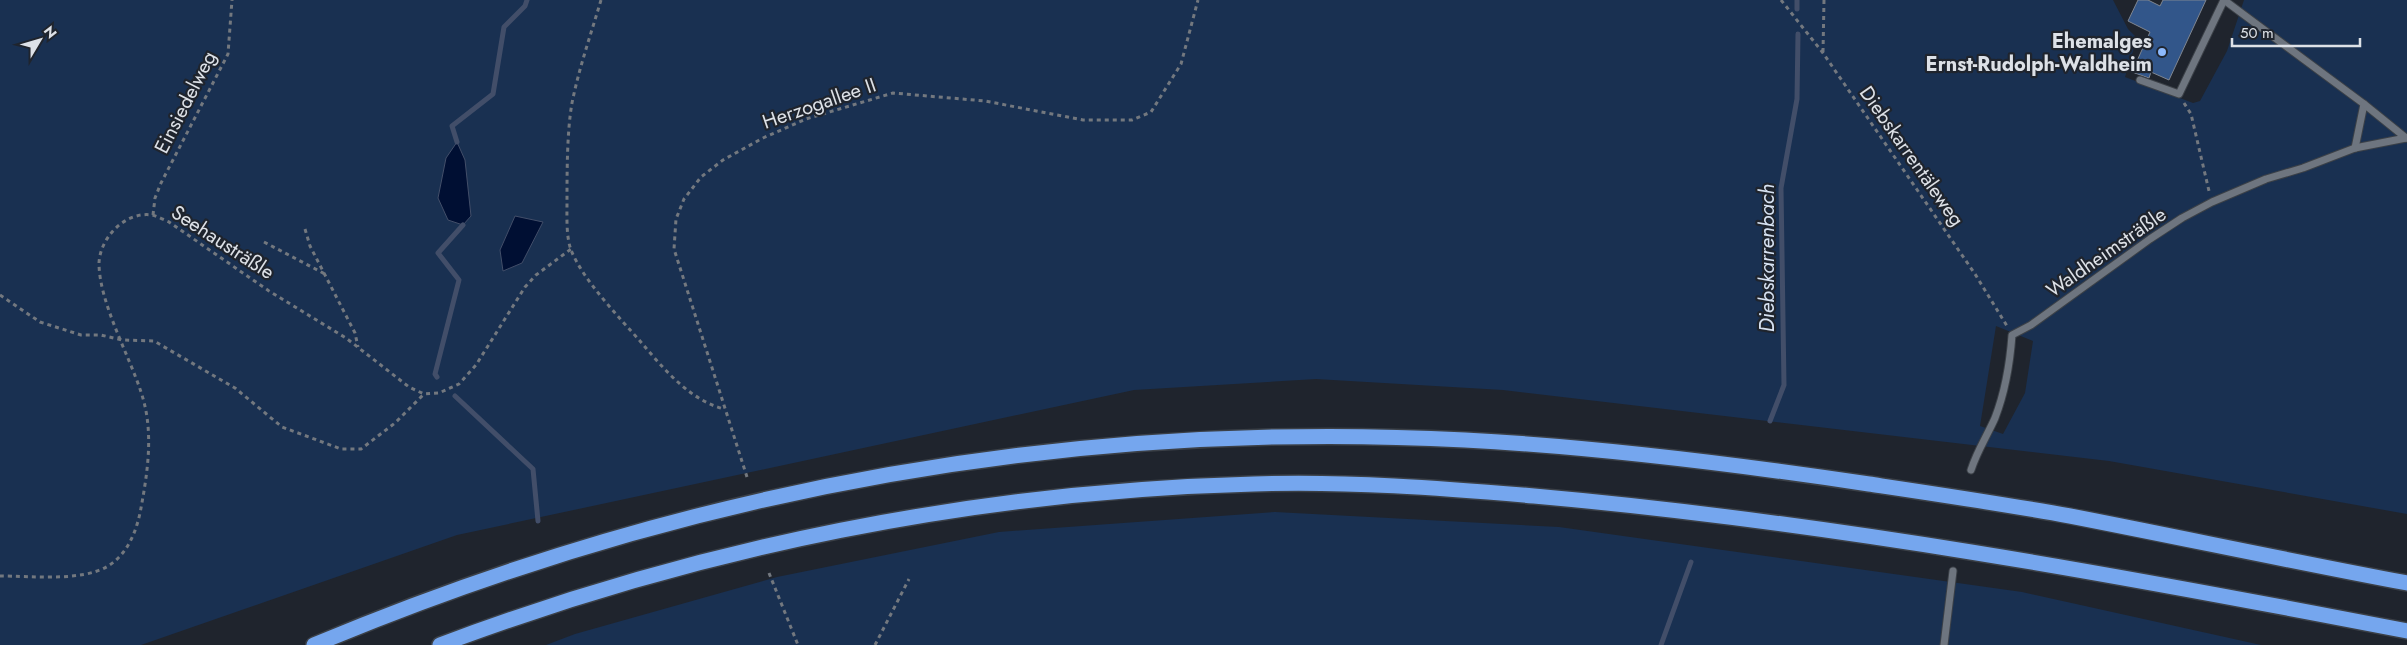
<svg xmlns="http://www.w3.org/2000/svg" width="2407" height="645" font-family="Jost,sans-serif">
  <style>
    .green { fill: #193051; fill-rule: evenodd }
    .water { fill: #000f33; stroke: #424e69 }
    .lines { fill: none; stroke-linecap: round; stroke-linejoin: round }
    .stream { stroke: #424e69; stroke-width: 5 }
    .building { fill: #32568a; stroke: #7f8691 }
    .service-casing { stroke: #3b4047; stroke-width: 9 }
    .motorway-casing { stroke: #3b4047; stroke-width: 18 }
    .path { stroke: #73787f; stroke-width: 3; stroke-dasharray: 4 4; stroke-linecap: butt }
    .service { stroke: #6e757f; stroke-width: 7 }
    .motorway { stroke: #75a6ee; stroke-width: 15 }
    .poi-dot { fill: #8cb9fc; stroke: #1f242d; stroke-width: 2 }
    .labels { text-anchor: middle; stroke-width: 4.5; stroke-linejoin: round; paint-order: stroke }
    .poi-label { font-size: 20px; font-weight: bold; fill: #dde1e7; stroke: #1f242d; text-anchor: end }
    .street-label { font-size: 20px; fill: #dde1e7; stroke: #1f242d }
    .water-label { font-size: 21px; font-style: italic; fill: #d6e1f1; stroke: #1f242d }
  </style>
  <rect width="100%" height="100%" fill="#1f242d"/>
  <!-- green -->
  <g class="green">
    <path d="M0,0H2113L2128,29L2137,38L2125,77L2193,103L2200,101L2227,51L2244,0H2407V514L2109,461L1503,390L1316,379L1134,390L457,535L141,645H0ZM1996,326L2033,341L2025,393L2003,434L1980,426Z"/>
    <path d="M1275,512L1559,527L2022,592L2261,645H546L575,634L777,577L999,532Z"/>
  </g>
  <!-- water -->
  <g class="water">
    <path d="M457,142L465,160L471,216L463,225L448,220L438,198L446,158Z"/>
    <path d="M515,216L543,222L522,263L503,271L500,250Z"/>
  </g>
  <g class="lines">
    <!-- stream -->
    <g class="stream">
      <path d="M1797,0V9"/>
      <path d="M457,142L452,126L493,94L504,27L525,6L527,0"/>
      <path d="M437,377L435,374L459,280L438,253L463,225"/>
      <path d="M455,396L533,469L538,521"/>
      <path d="M1770,421L1784,385L1781,188L1797,99L1798,34"/>
      <path d="M1661,645L1691,562"/>
    </g>
  </g>
  <!-- building -->
  <path class="building" d="M2138,0H2148L2160,6L2163,0H2206L2169,80L2151,72L2149,78L2132,72L2150,32L2128,21Z"/>
  <g class="lines">
    <defs>
      <g id="service">
        <path d="M2224,0L2364,104L2355,148"/>
        <path d="M2140,80L2179,94L2224,0"/>
        <path d="M2364,104L2406,138"/>
        <path d="M1971,470C1977,451 1987,436 1995,418C2005,392 2010,363 2012,335L2031,325L2150,239L2182,218L2212,202L2266,179L2303,168L2355,148L2406,138"/>
        <path d="M1944,645L1953,571"/>
      </g>
      <g id="motorway">
        <path d="M314,645C683,490 1064,419 1465,440C1600,447 1735,464 1869,484C1936,494 2004,504 2070,516C2183,538 2295,562 2407,583"/>
        <path d="M440,645C700,547 976,491 1254,484C1347,481 1441,488 1534,496C1828,522 2118,575 2407,631"/>
      </g>
    </defs>
    <!-- service casing -->
    <use href="#service" class="service-casing"/>
    <!-- motorway casing -->
    <use href="#motorway" class="motorway-casing"/>
    <!-- path -->
    <g class="path">
      <path d="M601,0C591,34 579,68 572,103C567,131 567,172 567,201C567,217 566,236 571,250C583,280 619,317 640,341C663,368 689,400 724,409"/>
      <path d="M1781,0L1823,53L1975,274L2007,326"/>
      <path d="M1823,52L1824,0"/>
      <path d="M2184,103L2191,114L2209,191"/>
      <path d="M153,215L155,198L161,183L228,54L232,0"/>
      <path d="M305,229L310,246L355,333L358,347"/>
      <path d="M264,242L325,274"/>
      <path d="M0,295L40,322L81,335H101L122,340L154,341L235,388L282,427L341,449H361L395,423L424,394"/>
      <path d="M747,477L674,249L676,219L684,199L701,177L723,160L763,138L806,119L893,93L985,101L1083,120H1132L1151,112L1181,64L1198,0"/>
      <path d="M769,573L798,645"/>
      <path d="M0,576C30,576 82,582 108,566C128,554 137,530 141,508C148,470 154,430 141,392C129,355 99,302 99,263C100,238 125,211 152,215C157,216 164,220 169,222L269,291L346,338L409,387L424,394L439,393L459,384L476,365L525,287L536,275L571,249"/>
      <path d="M875,645L909,579"/>
    </g>
    <!-- service -->
    <use href="#service" class="service"/>
    <!-- motorway -->
    <use href="#motorway" class="motorway"/>
  </g>
  <!-- markers -->
  <circle class="poi-dot" cx="2162" cy="52" r="5"/>
  <g class="labels">
    <!-- poi labels -->
    <g class="poi-label">
      <text x="2152" y="48">Ehemalges<tspan x="2152" dy="23">Ernst-Rudolph-Waldheim</tspan></text>
    </g>
    <!-- street labels -->
    <g class="street-label">
      <text transform="translate(185 102) rotate(-63)" y="7">Einsiedelweg</text>
      <text transform="translate(819 103) rotate(-19)" y="7">Herzogallee II</text>
      <text transform="translate(1912 156) rotate(55)" y="7">Diebskarrentäleweg</text>
      <text transform="translate(223 242) rotate(33)" y="7">Seehausträßle</text>
      <text transform="translate(2106 252) rotate(-35)" y="7">Waldheimsträßle</text>
    </g>
    <!-- water labels -->
    <g class="water-label">
      <text transform="translate(1767 258) rotate(-90)" y="7">Diebskarrenbach</text>
    </g>
  </g>
  <!-- north arrow -->
  <g transform="translate(40 40) rotate(52)" stroke="#1f242d" stroke-width="4" paint-order="stroke">
  <path d="M0-4L9 19L0 12L-9 19Z" fill="#dde1e7"/>
  <text y="-8" font-size="14" font-weight="bold" text-anchor="middle" fill="#dde1e7">N</text>
  </g>
  <!-- scale -->
  <path d="M2232 38v8h128v-8" fill="none" stroke="#dde1e7" stroke-width="2.5"/>
  <text x="2240" y="38" font-size="15" fill="#dde1e7" stroke="#1f242d" stroke-width="4" paint-order="stroke">50 m</text>
</svg>
